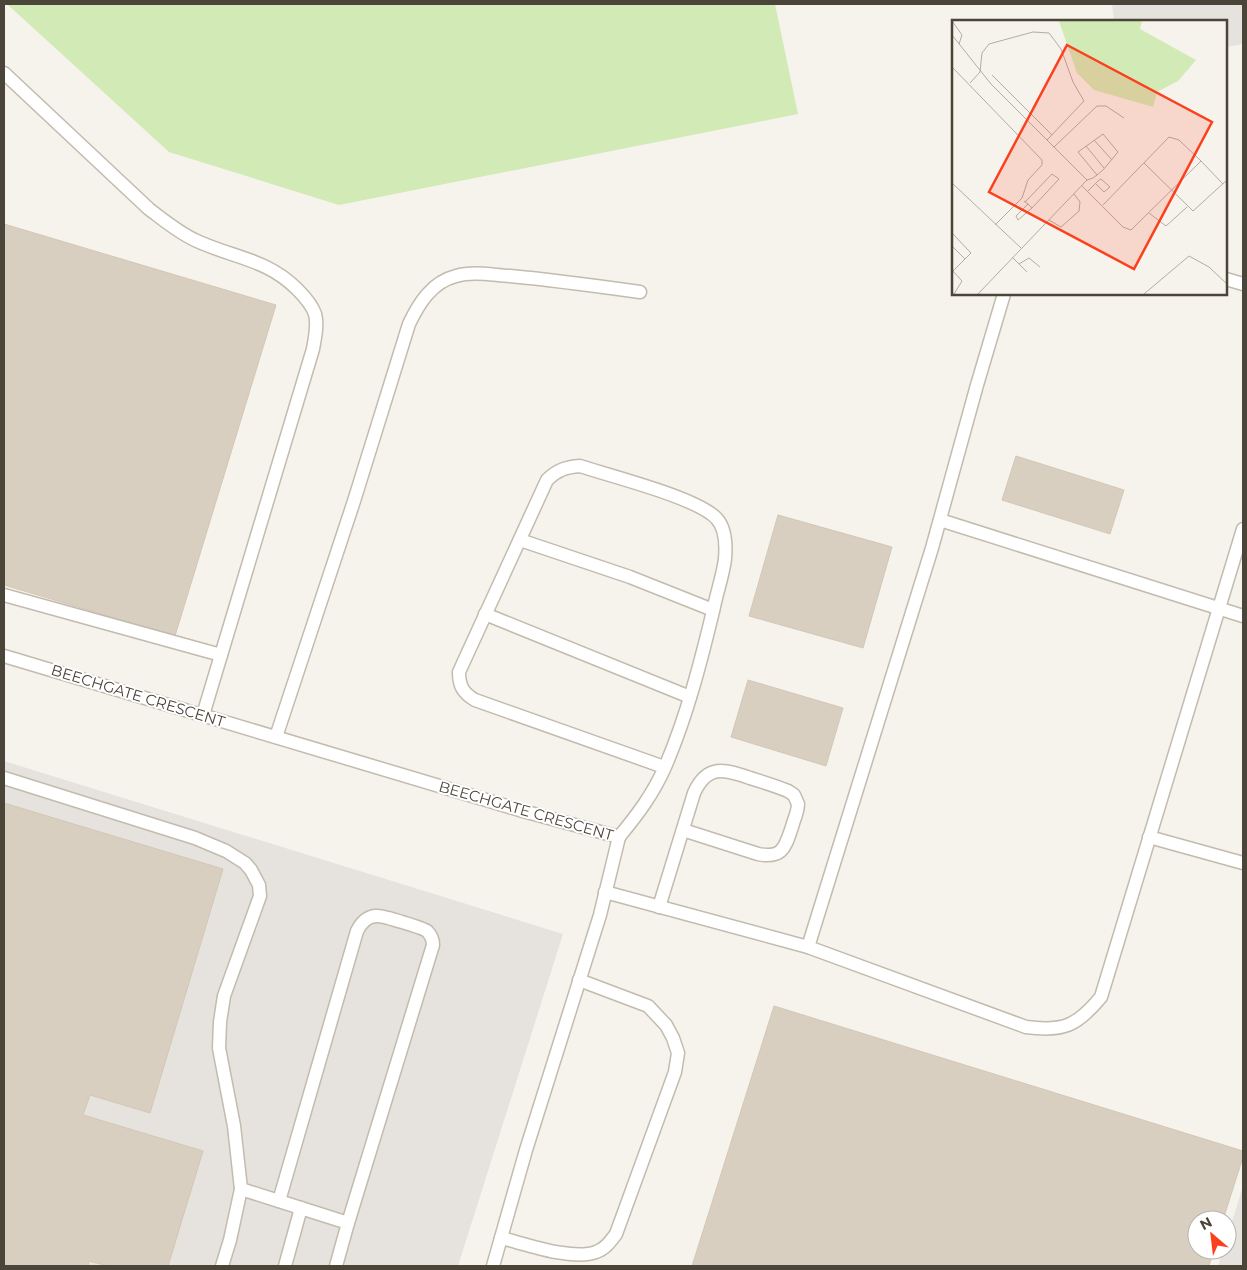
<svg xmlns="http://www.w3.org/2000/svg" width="1247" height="1270" font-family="Montserrat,sans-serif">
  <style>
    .industrial { fill: #e6e2dd }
    .green { fill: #d2eab5 }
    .building { fill: #d8cfc1; stroke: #d3c7b4 }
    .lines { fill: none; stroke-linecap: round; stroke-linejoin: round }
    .lane-casing { stroke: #c2bbae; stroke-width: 15 }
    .lane { stroke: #fff; stroke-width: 12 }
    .labels { text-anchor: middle; stroke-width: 4; stroke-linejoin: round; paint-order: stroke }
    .street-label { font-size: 15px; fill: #4b4439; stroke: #fff }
    .inset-road { fill: none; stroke: #b2ada4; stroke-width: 1 }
    .view { fill: #fc3f1d; fill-opacity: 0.15; stroke: #fc3f1d; stroke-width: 2.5 }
    .inset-edge { fill: none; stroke: #4b4439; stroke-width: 2.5 }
  </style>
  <rect width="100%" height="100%" fill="#f6f3ec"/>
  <!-- industrial -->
  <g class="industrial">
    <path d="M1112,4H1243V44L1226,47V21H1114Z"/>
    <path d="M4,761L563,934L458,1266H4Z"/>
    <path d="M1243,1186V1266H1218L1223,1250H1227V1238Z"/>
  </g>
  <!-- green -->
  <path class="green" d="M7,4H775L798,114L339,205L169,152Z"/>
  <!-- building -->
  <g class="building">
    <path d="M4,224L276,305L175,636L4,585Z"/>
    <path d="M1016,456L1124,490L1110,534L1002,500Z"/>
    <path d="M778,515L892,547L863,648L749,616Z"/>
    <path d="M748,680L843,708L826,766L731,737Z"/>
    <path d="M4,803L223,869L150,1113L90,1095L83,1115L203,1151L168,1266H108L89,1261L88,1266H4Z"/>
    <path d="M774,1006L1243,1151V1157L1223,1220H1197V1250H1214L1209,1266H692Z"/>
  </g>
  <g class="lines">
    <defs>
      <g id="lane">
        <path d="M4,73L149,209C165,221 179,233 197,241C234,258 267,259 297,289C304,296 312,305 315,314C318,324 315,338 313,349L203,715"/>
        <path d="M1226,279L1243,284"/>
        <path d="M940,520L1243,616"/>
        <path d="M520,540L630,577L713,610"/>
        <path d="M4,595L221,655"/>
        <path d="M485,614L690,697"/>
        <path d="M4,656L523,811L619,837L600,915L526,1150L493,1266"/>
        <path d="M276,737L354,501L409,324C419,303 432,282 456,276C473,271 492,275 510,276C553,280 597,286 640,292"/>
        <path d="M4,778L195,838L226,851L245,863L251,870L259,885L260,896L224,996L220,1022L219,1048L234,1126L241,1189L230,1240L222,1266"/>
        <path d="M619,837C638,814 653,794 665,767C687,716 701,661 714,607C717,592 723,575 725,559C726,547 726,529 717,519C699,498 610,476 580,466C566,467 557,470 547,480L459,672C459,686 463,693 475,700L664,767"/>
        <path d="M1149,837L1243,863"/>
        <path d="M605,892L808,947L1026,1027C1063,1032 1077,1026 1101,997L1243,529"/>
        <path d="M659,907L694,793C707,764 725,769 750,778C763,782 776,786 788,791L794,795L798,804C798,812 794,819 792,827C785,847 783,859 758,854L683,830"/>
        <path d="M808,947L932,548L977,385L1004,294"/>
        <path d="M241,1189L348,1223L336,1266"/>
        <path d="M279,1201L357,931C361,923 368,915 378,916C384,916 423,928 427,931C431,935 433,940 433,945L348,1223"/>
        <path d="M501,1238C526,1244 573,1261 596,1252C605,1249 610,1242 616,1234L675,1072L678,1053L673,1038L666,1025L648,1006L579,980"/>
        <path d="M285,1266L301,1208"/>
      </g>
    </defs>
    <!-- lane casing -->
    <use href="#lane" class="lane-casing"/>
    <!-- lane -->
    <use href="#lane" class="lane"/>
  </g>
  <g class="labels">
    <!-- street labels -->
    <g class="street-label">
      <text transform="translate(138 696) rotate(17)" y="5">BEECHGATE CRESCENT</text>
      <text transform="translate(526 811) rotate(16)" y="5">BEECHGATE CRESCENT</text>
    </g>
  </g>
  <!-- overview -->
  <g transform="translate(952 20)">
    <rect width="275" height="275" fill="#f6f3ec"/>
    <path d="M107,1H190L188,9L244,40L226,61L205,72L201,87L142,70L125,53Z" fill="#d2eab5"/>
    <path class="inset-road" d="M0,1L10,15L7,24M0,15L39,64L135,160L26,274M0,47L90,140V145L76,160L70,178L43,205M40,55L100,115M18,63L28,52L30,33L37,24L81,12L97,13L109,29L121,62L132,81L95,120M142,120L160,140M134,126L152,148M102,127L145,86H154L172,98M249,141L271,164M192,143L241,191L275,160M135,160L141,158L145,155L151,150L166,132L151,114L126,132L145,155M0,163L69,228M130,166L171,207L179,210L249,141L227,120L217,117L151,185M136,171L147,160L149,159L158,167L152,172L143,163M72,181L76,184L80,188L66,200L64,196L76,184M73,182L100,154L107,159L80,188M197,193L214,206L235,187M97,200L109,207L127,191L128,182L122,174M0,213L19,233L13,239L0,226M60,237L75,252M67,244L77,238L88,247M0,250L10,261L2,274M1,251L13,239M192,274L237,236L257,247L275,264"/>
    <path class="view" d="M115,25L260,102L182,249L37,172Z"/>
    <rect width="275" height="275" class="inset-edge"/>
  </g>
  <!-- border -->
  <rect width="1247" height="1270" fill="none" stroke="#4b4439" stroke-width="10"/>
  <!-- north arrow -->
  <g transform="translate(1212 1235) rotate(332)"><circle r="24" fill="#ffffff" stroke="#b7b4b0"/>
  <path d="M0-4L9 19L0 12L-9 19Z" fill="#fc3f1d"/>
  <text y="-8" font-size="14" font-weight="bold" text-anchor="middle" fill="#4b4439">N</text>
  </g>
</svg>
